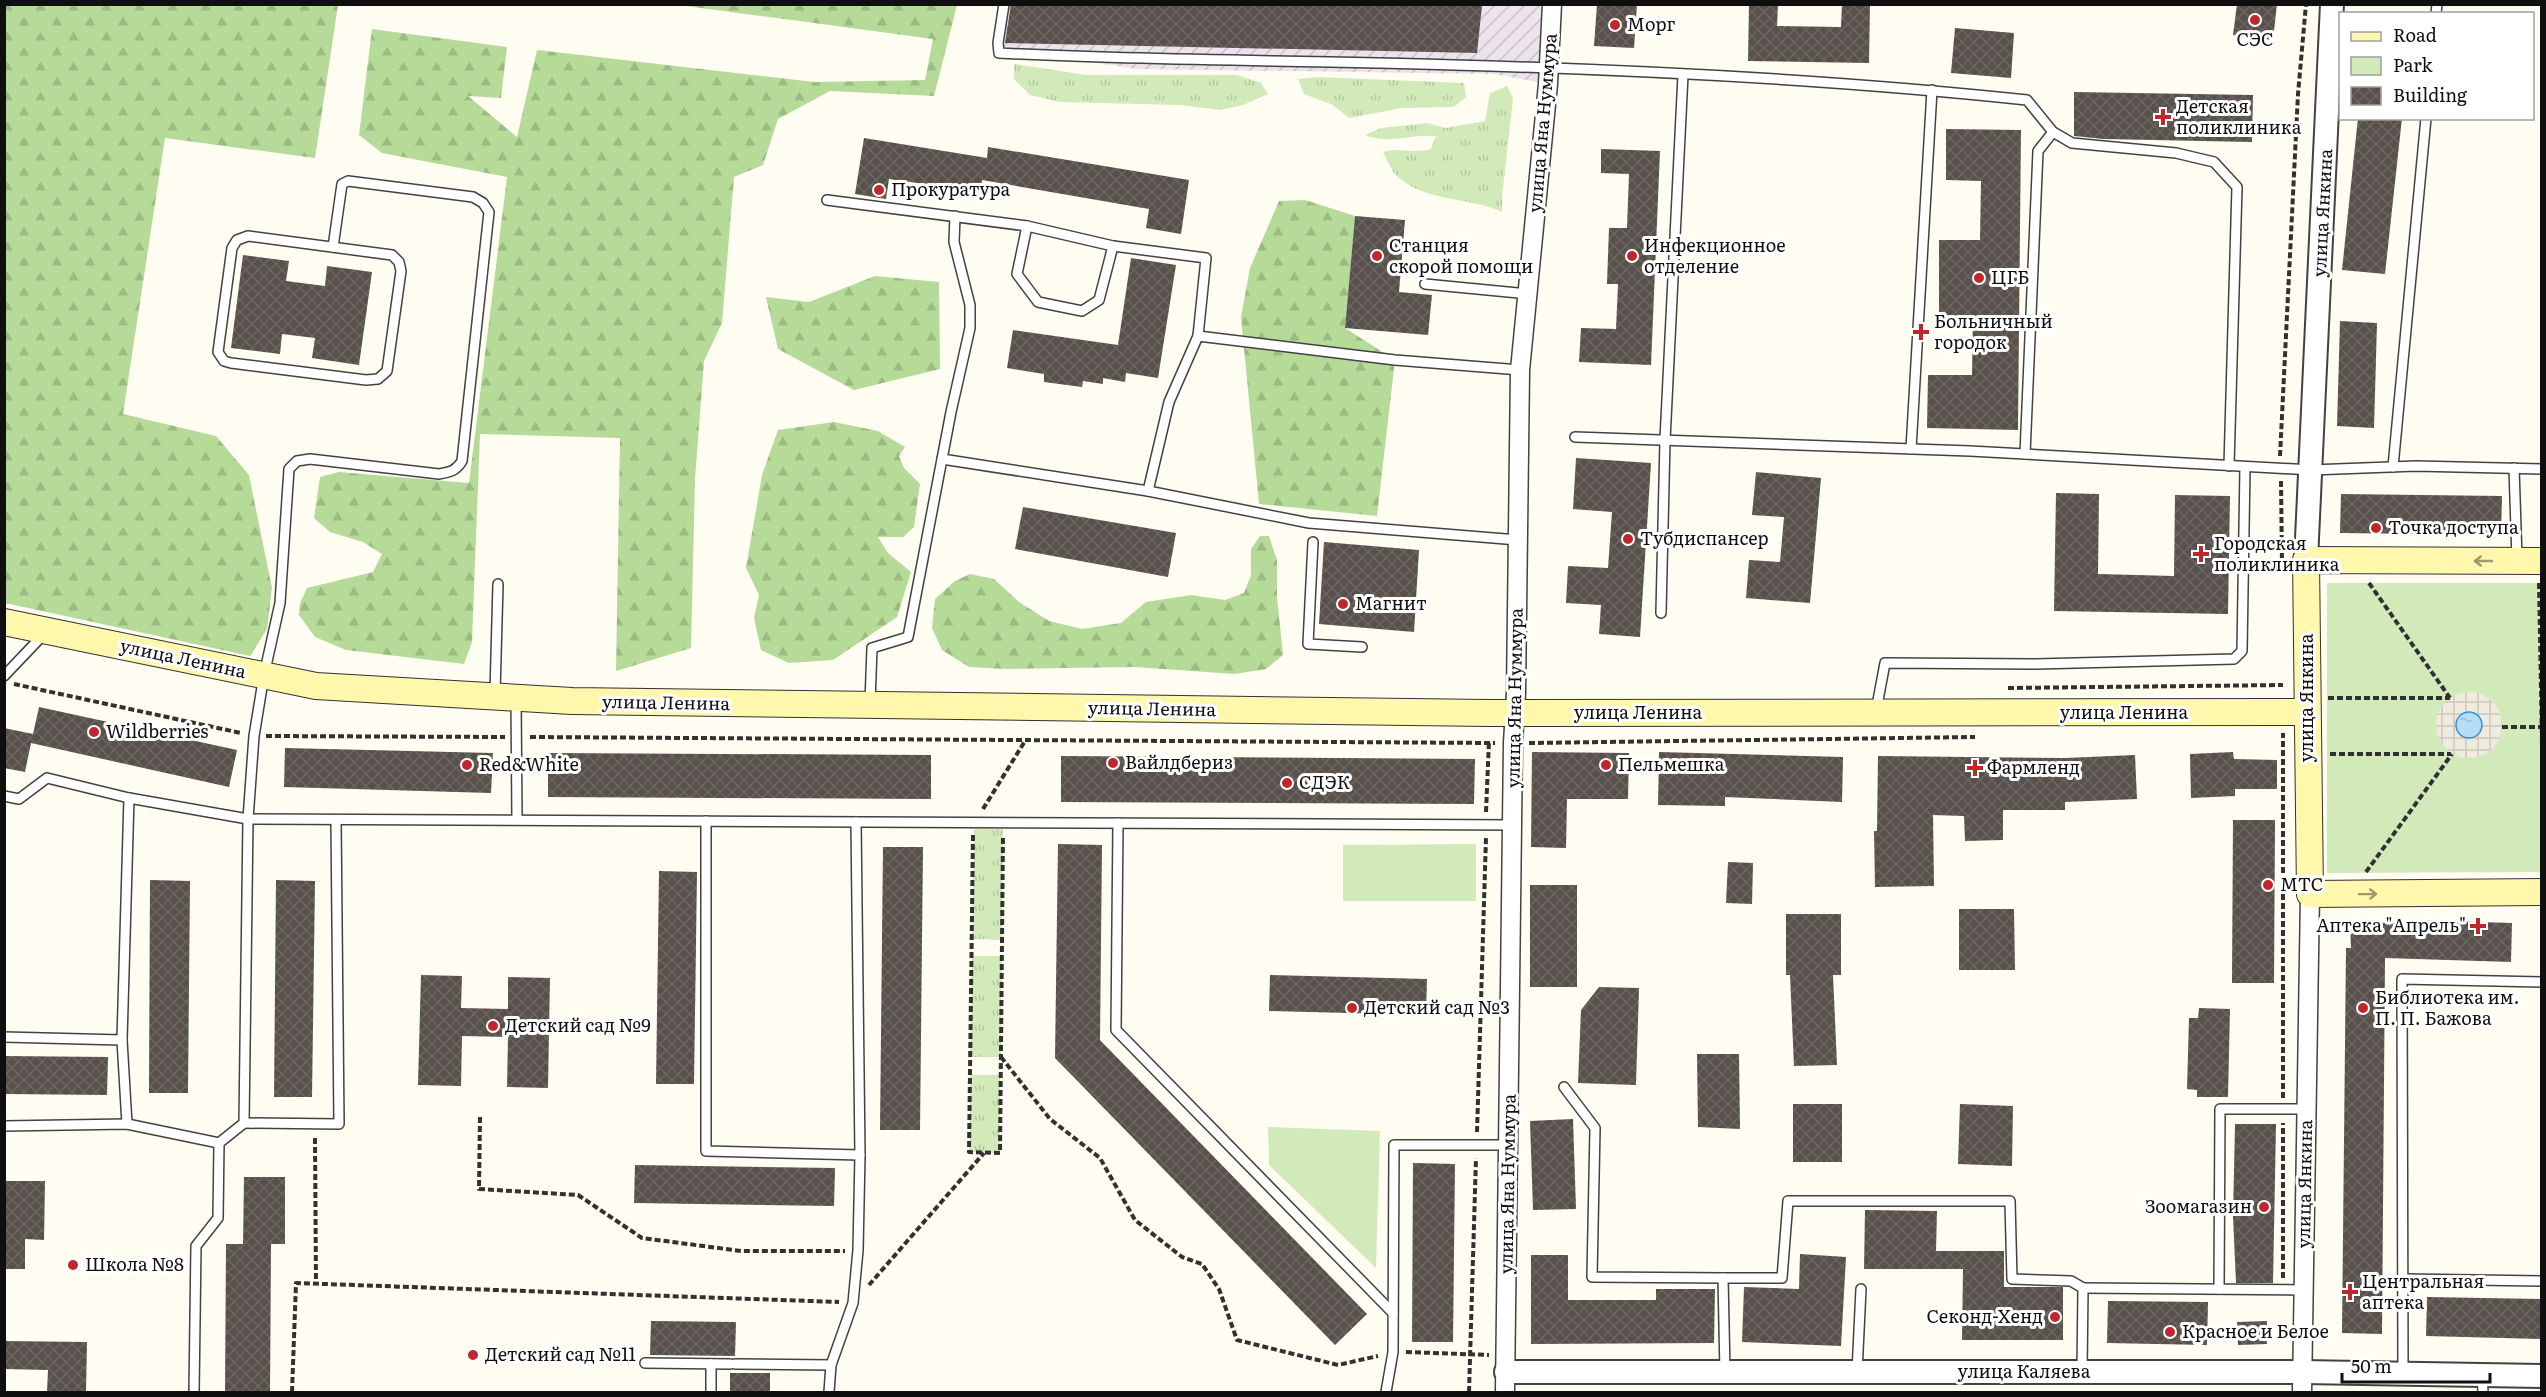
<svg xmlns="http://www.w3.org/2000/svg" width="2546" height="1397" font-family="Literata,serif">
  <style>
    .industrial { fill: url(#industrial-furrows) }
    .grass { fill: url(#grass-tufts) }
    .forest { fill: url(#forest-firs) }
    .park { fill: #d2eaba }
    .plaza { fill: url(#plaza-grid) }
    .water { fill: url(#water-ripples); stroke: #3c91cd; stroke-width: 1.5 }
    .building { fill: url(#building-cross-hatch) }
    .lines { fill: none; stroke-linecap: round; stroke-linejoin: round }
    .service-casing { stroke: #424242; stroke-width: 12 }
    .minor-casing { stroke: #424242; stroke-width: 21 }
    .tertiary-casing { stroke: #424242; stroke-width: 26 }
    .secondary-casing { stroke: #313131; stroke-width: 28 }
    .path { stroke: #313131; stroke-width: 4; stroke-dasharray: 6 3; stroke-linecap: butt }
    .service { stroke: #fff; stroke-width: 9 }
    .minor { stroke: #fff; stroke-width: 18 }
    .tertiary { stroke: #fff; stroke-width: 22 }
    .secondary { stroke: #fff7ac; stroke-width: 26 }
    .oneway { stroke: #9f9a6d }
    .poi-dot { fill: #c0262b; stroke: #fff; stroke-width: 2 }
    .labels { text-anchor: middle; stroke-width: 6; stroke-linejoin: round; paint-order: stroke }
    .poi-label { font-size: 18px; fill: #0f0f0f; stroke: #fff; text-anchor: start }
    .street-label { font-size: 18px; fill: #0f0f0f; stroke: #fff }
  </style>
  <defs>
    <pattern id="industrial-furrows" width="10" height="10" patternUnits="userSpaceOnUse" patternTransform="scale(1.5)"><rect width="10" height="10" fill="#ece3ed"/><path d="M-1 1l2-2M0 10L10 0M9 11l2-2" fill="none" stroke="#c9c2ca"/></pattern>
    <pattern id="grass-tufts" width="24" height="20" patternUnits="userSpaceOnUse" patternTransform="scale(1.5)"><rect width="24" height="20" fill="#d2eaba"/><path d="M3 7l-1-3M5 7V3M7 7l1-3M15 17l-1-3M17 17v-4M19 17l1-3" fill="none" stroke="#b3c89f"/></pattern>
    <pattern id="forest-firs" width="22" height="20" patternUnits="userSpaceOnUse" patternTransform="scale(1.5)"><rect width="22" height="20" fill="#b6db99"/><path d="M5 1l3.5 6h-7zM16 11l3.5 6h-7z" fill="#9bbb83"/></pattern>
    <pattern id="plaza-grid" width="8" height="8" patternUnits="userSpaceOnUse" patternTransform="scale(1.5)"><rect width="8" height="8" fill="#f0ebdf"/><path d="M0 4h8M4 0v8" fill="none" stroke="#cdc8be"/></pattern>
    <pattern id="water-ripples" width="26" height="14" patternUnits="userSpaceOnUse" patternTransform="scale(1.5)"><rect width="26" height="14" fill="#b6ddf6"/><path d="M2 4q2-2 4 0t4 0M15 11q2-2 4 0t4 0" fill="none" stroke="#9bbcd2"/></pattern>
    <pattern id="building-cross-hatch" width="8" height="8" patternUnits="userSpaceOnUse" patternTransform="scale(1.5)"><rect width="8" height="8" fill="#58504b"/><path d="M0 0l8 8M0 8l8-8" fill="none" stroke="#6b6561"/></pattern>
  </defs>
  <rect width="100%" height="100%" fill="#fffcf1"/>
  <!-- industrial -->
  <path class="industrial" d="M999,5H1552L1548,84L1494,74L1136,69L993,47Z"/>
  <!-- grass -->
  <g class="grass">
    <path d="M1014,64L1086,75H1237L1261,83L1268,94L1243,105L1220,110L1180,105L1060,102L1030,95L1014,79Z"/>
    <path d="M1317,77L1464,83L1466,97L1454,107L1402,108L1349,118L1333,105L1304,94L1298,79Z"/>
    <path d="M1507,86L1513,98L1502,197V212C1468,196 1426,203 1397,176C1391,171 1387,159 1383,152C1401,147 1412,154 1431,149L1436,136C1411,134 1388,145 1365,135L1381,128L1427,123L1445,128L1485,121L1490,93Z"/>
    <path d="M974,829H1003L1002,940L972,939Z"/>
    <path d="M972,956H1002L1001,1057H970Z"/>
    <path d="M970,1075H1000V1153L969,1152Z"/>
  </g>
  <!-- forest -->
  <g class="forest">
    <path d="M5,4L338,5L315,158L165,138L123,414L216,436L249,475L272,588L267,629L250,656L5,603Z"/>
    <path d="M679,5H957L934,96L830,91L778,119L763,165L734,177L722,323L704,361L695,479L691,648L616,671L620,438L480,434L472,642L464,664L346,650L315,637L299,615L300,603L307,588L373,572L382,554L363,542L330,532L314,518L320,477L339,472L469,483L507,177L382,153L359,135L372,29L507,47L501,98L468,96L517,137L537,50L815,82L925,80L933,39Z"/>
    <path d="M1305,200L1355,216L1345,328L1395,360L1377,516L1259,504L1241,317L1250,268L1279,201Z"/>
    <path d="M875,276L939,282L940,369L854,390L778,349L766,297L809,302Z"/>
    <path d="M834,422L878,431L905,447L899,456L904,468L920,484L914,527L903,537H878L888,553L911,572L897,617L833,660L789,663L761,650L754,618L759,595L746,568L762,475L778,430Z"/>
    <path d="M1260,536H1269L1277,560V597L1283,655L1266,669L1235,674L1134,667L1006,669L969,667L942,650L932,628L935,599L955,581L970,574L994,579L1019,602L1049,621L1082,629L1121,623L1146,602L1191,595L1225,600L1244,593L1251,575V549Z"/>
  </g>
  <!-- park -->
  <g class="park">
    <path d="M2327,583H2541V872L2327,873Z"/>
    <path d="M1476,844V901H1343V845Z"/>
    <path d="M1268,1127L1380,1131L1376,1268L1269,1165Z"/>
  </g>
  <!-- plaza -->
  <circle class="plaza" cx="2469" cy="725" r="33"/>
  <!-- water -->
  <circle class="water" cx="2469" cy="725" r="13"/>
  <!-- building -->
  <g class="building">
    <path d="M1011,4H1427L1482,6L1477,53L1005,43Z"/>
    <path d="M1597,4H1637L1634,48L1594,46Z"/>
    <path d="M1749,4H1778L1777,26L1841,27L1842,4H1870L1869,63L1748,61Z"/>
    <path d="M2237,4H2277L2273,40L2233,35Z"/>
    <path d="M1955,28L2014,33L2011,78L1951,73Z"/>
    <path d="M2074,92L2253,95L2252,142L2104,139L2074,136Z"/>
    <path d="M2358,118H2402L2385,274L2342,270Z"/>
    <path d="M1946,129L2021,130L2018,430L1927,428L1928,375H1972L1973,316L1939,315V240H1980L1981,181L1946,180Z"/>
    <path d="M864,138L987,158L988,147L1189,180L1181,234L1146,228L1149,209L982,180L981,192L889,179L886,199L855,194Z"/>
    <path d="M1601,149L1660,151L1651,365L1579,362L1581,328L1616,329L1618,284H1607L1609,228H1627L1629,174L1601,173Z"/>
    <path d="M1355,216L1405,220L1399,292L1432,295L1428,335L1345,328Z"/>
    <path d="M243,255L289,261L286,281L325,286L327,266L372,272L359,365L312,358L315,338L282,334L280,354L231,348Z"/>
    <path d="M1131,258L1176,265L1158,378L1126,373L1125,382L1103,378V384L1083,381L1082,387L1044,382V374L1007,368L1013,330L1118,345Z"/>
    <path d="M2340,321L2377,323L2374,428L2337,426Z"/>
    <path d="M1576,458L1651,463L1640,637L1599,634L1601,605L1566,603L1568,566L1608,568L1612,512L1573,509Z"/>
    <path d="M1756,472L1821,478L1810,603L1746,598L1749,560L1780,562L1784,517L1752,515Z"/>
    <path d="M2056,493L2099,494L2098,574L2174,576L2175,495L2230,496L2228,614L2054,611Z"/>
    <path d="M2341,494L2502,496L2501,535L2340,533Z"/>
    <path d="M1023,507L1176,533L1168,577L1015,549Z"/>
    <path d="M1324,542L1419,550L1414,632L1319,624Z"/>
    <path d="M39,707L237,750L229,787L31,743L25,772L4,768V728L33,734Z"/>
    <path d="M285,748L493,753L491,793L284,787Z"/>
    <path d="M1532,752L1629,753L1628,799H1567L1566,848L1531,847Z"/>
    <path d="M1659,752L1843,757L1842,802L1725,797V806L1658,805Z"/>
    <path d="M2233,752L2234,759L2277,760V789H2235V796L2191,798L2190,754Z"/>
    <path d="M548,753L931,755V799L548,797Z"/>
    <path d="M2135,755L2137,799L2065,802V810H2003V840L1965,841L1964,816L1933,815L1934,886L1875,887L1874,831H1877L1878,756L2065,758Z"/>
    <path d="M1061,756L1475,759L1474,804L1061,802Z"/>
    <path d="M2233,820H2275L2274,983H2232Z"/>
    <path d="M1058,844L1102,845L1100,1040L1367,1314L1335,1345L1055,1058Z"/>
    <path d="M883,847H923L920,1130H880Z"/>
    <path d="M1728,862L1753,863L1752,904L1726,903Z"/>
    <path d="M659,871L697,872L694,1084H656Z"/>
    <path d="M150,880L190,881L188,1093H149Z"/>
    <path d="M276,880L315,881L312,1097H274Z"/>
    <rect x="1530" y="885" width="47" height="102"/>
    <path d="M1959,909H2014L2015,970H1959Z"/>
    <path d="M1786,914H1841V975H1833L1837,1065L1794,1066L1790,975H1786Z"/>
    <path d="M2408,920L2512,923L2511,962L2385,958L2382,1334L2342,1333L2346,948H2351L2350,924L2408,922Z"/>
    <path d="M421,975L462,976L461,1008L508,1009V977L550,978L548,1088L507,1087L508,1037L462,1036L461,1086L418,1085Z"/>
    <path d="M1270,975L1427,979L1426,1015L1269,1011Z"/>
    <path d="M1599,987L1639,988L1636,1085L1578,1083L1581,1010Z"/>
    <path d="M2199,1008L2230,1009L2228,1097H2197V1090L2187,1089L2189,1018H2198Z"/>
    <path d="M1697,1054H1739L1740,1129L1698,1127Z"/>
    <path d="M4,1056L108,1057L107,1095L4,1094Z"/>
    <rect x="1793" y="1104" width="49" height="58"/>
    <path d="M1960,1104L2013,1106L2012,1166L1958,1164Z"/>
    <path d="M1573,1119L1576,1209L1533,1210L1530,1121Z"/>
    <path d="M2235,1124H2276L2273,1283H2236L2233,1216Z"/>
    <path d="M1413,1163L1455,1164L1453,1342H1412Z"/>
    <path d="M635,1165L835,1168L834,1206L634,1203Z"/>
    <path d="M244,1177H285V1244H271L270,1392H225L226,1244H243Z"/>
    <path d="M4,1181H45L44,1240L25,1239V1269H4Z"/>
    <path d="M1865,1210L1937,1211L1936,1251H2004V1287H2063V1340H1962L1963,1269H1864Z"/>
    <path d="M1800,1254L1846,1257L1841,1346L1742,1342L1744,1287L1799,1289Z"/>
    <path d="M1531,1255H1568V1300H1656V1289H1715L1714,1343L1531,1344Z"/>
    <path d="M2427,1297L2541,1299V1339L2426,1336Z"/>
    <path d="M2108,1301L2208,1302L2207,1345L2107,1343Z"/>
    <path d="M651,1321L736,1322L735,1356L650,1355Z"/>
    <path d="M2267,1321V1344L2238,1345L2237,1322Z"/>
    <path d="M4,1341L87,1342L86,1392H47L48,1370L4,1369Z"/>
    <rect x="730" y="1373" width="40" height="19"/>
  </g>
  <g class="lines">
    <defs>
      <g id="service">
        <path d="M1004,4L998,43L999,53C1151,61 1303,60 1454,65C1645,70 1837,80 2027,100L2053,132L2072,143L2176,153L2214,162L2237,187L2229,466"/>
        <path d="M2436,14L2437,4"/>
        <path d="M827,200L1027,226L1113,246L1206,258L1198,336"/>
        <path d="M1027,226L1017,274L1038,302L1082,311L1099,300L1113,246"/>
        <path d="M248,236L392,255L399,262L401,271L387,371L378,379L366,380L231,363L224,361L218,352L232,248L237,240Z"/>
        <path d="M1425,284L1528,294"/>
        <path d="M1575,437L1970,451L2311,470L2416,466L2542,469"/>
        <path d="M1911,449L1932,90"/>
        <path d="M2025,454L2038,151L2053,132"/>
        <path d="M942,459L1148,491L1309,523L1518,540"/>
        <path d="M2393,467L2426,118"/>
        <path d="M2514,468L2517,559"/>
        <path d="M1148,491L1169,402L1198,336L1395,360L1520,370"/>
        <path d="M1313,542L1308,644L1362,647"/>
        <path d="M1661,613L1665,440L1683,75"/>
        <path d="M4,676L44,634"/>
        <path d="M495,693L498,584"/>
        <path d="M516,699L517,819"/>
        <path d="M870,702L872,648L908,637L951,412L970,328V305L954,242L955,216"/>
        <path d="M1876,711L1885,663L2036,664L2234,659L2242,651L2245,467"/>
        <path d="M4,796L19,799L47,778L129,798L248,819L1513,825"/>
        <path d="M706,821V1151L860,1155"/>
        <path d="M1118,823L1116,1030L1393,1313"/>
        <path d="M4,1037L122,1040L129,798"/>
        <path d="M122,1040L127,1124"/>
        <path d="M1564,1087L1595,1128L1592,1277L1723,1278"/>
        <path d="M244,1123L339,1124L336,820"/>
        <path d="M4,1126L127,1124L219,1143L244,1123L248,819L254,736L264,675L280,603L289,469L297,461L310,459L439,474C450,472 456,471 462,461L489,212L483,203L473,197L348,181L342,184L333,247"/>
        <path d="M2404,1279L2542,1281"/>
        <path d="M2083,1288L2303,1290"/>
        <path d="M2219,1289L2220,1109H2306"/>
        <path d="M645,1363L730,1364"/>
        <path d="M735,1364L831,1365"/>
        <path d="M1725,1372L1723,1278H1782L1788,1201H2010L2012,1279L2071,1281L2083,1288L2082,1372"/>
        <path d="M1857,1372L1861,1289"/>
        <path d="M2403,1373L2402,979L2542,982"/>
        <path d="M2482,1375L2483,1392"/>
        <path d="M194,1392L196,1246L218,1218L219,1143"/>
        <path d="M711,1392V1364"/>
        <path d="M829,1392L831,1365L853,1303L858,1250L860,1155L856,822"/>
        <path d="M1386,1392L1393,1352L1394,1145H1509"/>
      </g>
      <g id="minor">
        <path d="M1505,1392L1513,743L1516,693L1520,370L1548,84L1552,4"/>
        <path d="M2302,1392L2310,894"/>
      </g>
      <g id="tertiary">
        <path d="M2306,560L2332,4"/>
        <path d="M1506,1372H2302L2542,1376"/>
      </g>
      <g id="secondary">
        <path d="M2542,561L2306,560L2310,894L2542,892"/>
        <path d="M4,622L316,686L572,701L1489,713L2306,712"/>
      </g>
    </defs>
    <!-- service casing -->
    <use href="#service" class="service-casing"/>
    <!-- minor casing -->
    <use href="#minor" class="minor-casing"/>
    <!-- tertiary casing -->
    <use href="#tertiary" class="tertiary-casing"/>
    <!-- secondary casing -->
    <use href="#secondary" class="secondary-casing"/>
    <!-- path -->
    <g class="path">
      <path d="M2280,456L2298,94L2306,4"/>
      <path d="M2281,481L2282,564"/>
      <path d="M2369,583L2450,698"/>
      <path d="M2539,583L2542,742"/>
      <path d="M14,684L241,733"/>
      <path d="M2008,688L2283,685"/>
      <path d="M2328,698H2450"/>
      <path d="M2502,727H2542"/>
      <path d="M266,736L505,737"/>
      <path d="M530,737L1495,743"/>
      <path d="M1529,743L1975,737"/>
      <path d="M2330,754H2451"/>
      <path d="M983,809L1025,741"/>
      <path d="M1486,812L1489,741"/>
      <path d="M973,835L969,1152L1000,1153L1003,836"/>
      <path d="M2366,872L2452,754"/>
      <path d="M1001,1057L1050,1119L1100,1158L1135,1220L1182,1257L1202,1264L1219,1289L1237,1340L1338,1365L1378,1356"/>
      <path d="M2283,1098V733"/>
      <path d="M480,1117L479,1189L578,1195L642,1238L741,1251H845"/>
      <path d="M1477,1132L1486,837"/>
      <path d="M315,1138L316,1284"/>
      <path d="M2283,1278V1123"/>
      <path d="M869,1285L984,1153"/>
      <path d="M1406,1352L1489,1355"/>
      <path d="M292,1392L296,1283L839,1302"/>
      <path d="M1469,1392L1476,1158"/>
    </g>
    <!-- service -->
    <use href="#service" class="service"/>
    <!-- minor -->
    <use href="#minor" class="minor"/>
    <!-- tertiary -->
    <use href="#tertiary" class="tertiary"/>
    <!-- secondary -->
    <use href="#secondary" class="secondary"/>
  </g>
  <!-- one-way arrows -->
  <defs><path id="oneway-shaft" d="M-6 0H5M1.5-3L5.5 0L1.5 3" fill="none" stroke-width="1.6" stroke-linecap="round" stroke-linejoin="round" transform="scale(1.5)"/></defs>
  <g class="oneway">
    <use href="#oneway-shaft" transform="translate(2483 561) rotate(-180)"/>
    <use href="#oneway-shaft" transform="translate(2368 894) rotate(-1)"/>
  </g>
  <!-- markers -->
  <g class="poi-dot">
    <circle cx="2255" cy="20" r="6"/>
    <circle cx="1615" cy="25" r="6"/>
    <path d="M2160 108h6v6h6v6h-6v6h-6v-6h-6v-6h6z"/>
    <circle cx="879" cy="190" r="6"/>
    <circle cx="1377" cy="256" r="6"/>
    <circle cx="1632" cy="256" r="6"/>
    <circle cx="1979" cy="278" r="6"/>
    <path d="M1918 323h6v6h6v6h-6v6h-6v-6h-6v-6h6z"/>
    <circle cx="2376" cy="528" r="6"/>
    <circle cx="1628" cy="539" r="6"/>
    <path d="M2198 545h6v6h6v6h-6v6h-6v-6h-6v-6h6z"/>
    <circle cx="1343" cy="604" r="6"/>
    <circle cx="94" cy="732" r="6"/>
    <circle cx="1113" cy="763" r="6"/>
    <circle cx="467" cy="765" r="6"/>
    <circle cx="1606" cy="765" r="6"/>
    <path d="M1972 759h6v6h6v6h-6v6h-6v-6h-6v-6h6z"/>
    <circle cx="1287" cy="783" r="6"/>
    <circle cx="2268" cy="885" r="6"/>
    <path d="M2475 917h6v6h6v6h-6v6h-6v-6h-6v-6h6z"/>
    <circle cx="1352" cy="1008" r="6"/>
    <circle cx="2363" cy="1008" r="6"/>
    <circle cx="493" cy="1026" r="6"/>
    <circle cx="2264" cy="1207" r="6"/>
    <circle cx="73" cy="1265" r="6"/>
    <path d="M2347 1283h6v6h6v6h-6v6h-6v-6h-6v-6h6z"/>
    <circle cx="2055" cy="1317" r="6"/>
    <circle cx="2170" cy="1332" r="6"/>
    <circle cx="473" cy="1355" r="6"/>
  </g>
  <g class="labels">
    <!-- poi labels -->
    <g class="poi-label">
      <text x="1627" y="31">Морг</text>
      <text x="2255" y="46" text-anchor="middle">СЭС</text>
      <text x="2176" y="113">Детская<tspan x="2176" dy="21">поликлиника</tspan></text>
      <text x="891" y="196">Прокуратура</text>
      <text x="1389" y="252">Станция<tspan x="1389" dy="21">скорой помощи</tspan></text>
      <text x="1644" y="252">Инфекционное<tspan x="1644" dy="21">отделение</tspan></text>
      <text x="1991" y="284">ЦГБ</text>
      <text x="1934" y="328">Больничный<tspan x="1934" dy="21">городок</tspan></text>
      <text x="2388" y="534">Точка доступа</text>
      <text x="1640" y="545">Тубдиспансер</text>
      <text x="2214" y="550">Городская<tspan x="2214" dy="21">поликлиника</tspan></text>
      <text x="1355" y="610">Магнит</text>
      <text x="106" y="738">Wildberries</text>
      <text x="1125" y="769">Вайлдбериз</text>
      <text x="479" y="771">Red&amp;White</text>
      <text x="1618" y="771">Пельмешка</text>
      <text x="1987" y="774">Фармленд</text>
      <text x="1299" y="789">СДЭК</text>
      <text x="2280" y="891">МТС</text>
      <text x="2466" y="932" text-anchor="end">Аптека "Апрель"</text>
      <text x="2375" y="1004">Библиотека им.<tspan x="2375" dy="21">П. П. Бажова</tspan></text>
      <text x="1364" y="1014">Детский сад №3</text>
      <text x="505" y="1032">Детский сад №9</text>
      <text x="2252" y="1213" text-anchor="end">Зоомагазин</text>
      <text x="85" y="1271">Школа №8</text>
      <text x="2362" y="1288">Центральная<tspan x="2362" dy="21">аптека</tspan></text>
      <text x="2043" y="1323" text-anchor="end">Секонд-Хенд</text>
      <text x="2182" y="1338">Красное и Белое</text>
      <text x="485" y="1361">Детский сад №11</text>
    </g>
    <!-- street labels -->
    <g class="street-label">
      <text transform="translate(1543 123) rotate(-85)" y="6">улица Яна Нуммура</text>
      <text transform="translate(2323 213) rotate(-87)" y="6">улица Янкина</text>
      <text transform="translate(183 659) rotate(12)" y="6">улица Ленина</text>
      <text transform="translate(1515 698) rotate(-89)" y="6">улица Яна Нуммура</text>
      <text transform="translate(2307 698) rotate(-90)" y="6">улица Янкина</text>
      <text transform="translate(666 703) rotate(1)" y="6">улица Ленина</text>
      <text transform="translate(1152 709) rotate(1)" y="6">улица Ленина</text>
      <text x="1638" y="719">улица Ленина</text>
      <text x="2124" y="719">улица Ленина</text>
      <text transform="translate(1508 1184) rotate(-89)" y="6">улица Яна Нуммура</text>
      <text transform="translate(2305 1184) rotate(-89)" y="6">улица Янкина</text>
      <text x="2024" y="1378">улица Каляева</text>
    </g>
  </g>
  <!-- border -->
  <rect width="2546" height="1397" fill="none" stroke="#0f0f0f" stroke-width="12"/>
  <!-- legend -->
  <rect x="2339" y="12" width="195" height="108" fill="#ffffff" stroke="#9f9f9f" stroke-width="1.5"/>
  <rect x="2351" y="32" width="30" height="9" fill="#fff7ac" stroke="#9f9f9f" stroke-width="1.5"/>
  <text x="2393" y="42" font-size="18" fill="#0f0f0f">Road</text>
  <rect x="2351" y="57" width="30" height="18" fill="#d2eaba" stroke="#9f9f9f" stroke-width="1.5"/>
  <text x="2393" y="72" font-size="18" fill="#0f0f0f">Park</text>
  <rect x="2351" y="87" width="30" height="18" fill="url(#building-cross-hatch)" stroke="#9f9f9f" stroke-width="1.5"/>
  <text x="2393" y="102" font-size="18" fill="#0f0f0f">Building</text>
  <!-- scale -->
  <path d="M2342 1373v9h148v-9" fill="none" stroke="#0f0f0f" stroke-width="3"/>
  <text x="2351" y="1373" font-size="18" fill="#0f0f0f" stroke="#ffffff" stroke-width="4.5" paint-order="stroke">50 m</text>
</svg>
